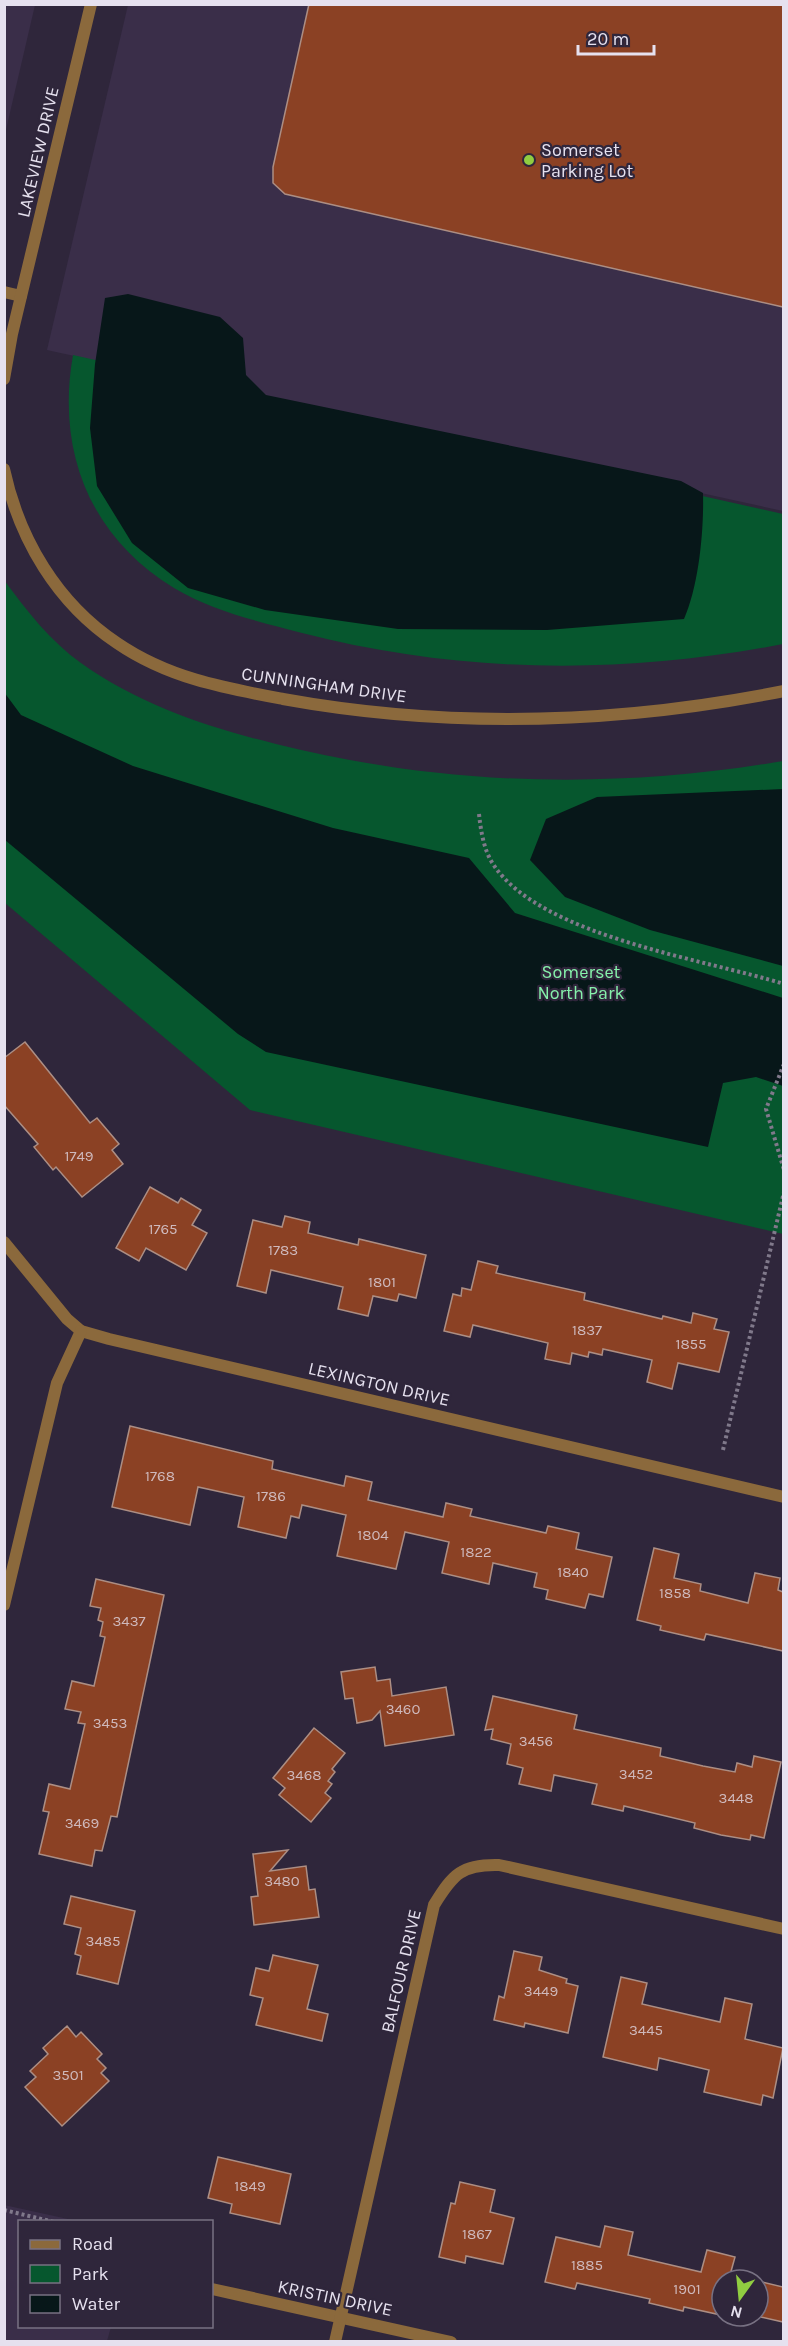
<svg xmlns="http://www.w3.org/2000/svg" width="788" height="2346" font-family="Karla,sans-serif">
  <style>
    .built { fill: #3a2e49 }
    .green { fill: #06572e }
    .water { fill: #071719 }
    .building { fill: #8b4124; stroke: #ac8e84; stroke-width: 1.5 }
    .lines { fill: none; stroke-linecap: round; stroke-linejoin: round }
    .path { stroke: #80798b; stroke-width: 4; stroke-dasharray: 3 3; stroke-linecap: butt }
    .lane { stroke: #8b693c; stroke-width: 12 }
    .street { stroke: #8b693c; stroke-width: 12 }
    .poi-dot { fill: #90cd41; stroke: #2f263b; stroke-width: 2 }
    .labels { text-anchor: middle; stroke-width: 4.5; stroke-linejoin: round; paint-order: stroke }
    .number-label { font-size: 15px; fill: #cfb9bc }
    .poi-label { font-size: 18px; fill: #e6e1ef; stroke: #2f263b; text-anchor: start }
    .street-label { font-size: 18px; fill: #e6e1ef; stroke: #2f263b }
    .park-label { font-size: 18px; fill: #86f1ab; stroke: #2f263b }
  </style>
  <rect width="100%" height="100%" fill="#2f263b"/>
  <!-- built -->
  <g class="built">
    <path d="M5,4L35,5L5,134L4,5Z"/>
    <path d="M128,5H783V511L47,350Z"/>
    <path d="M4,2205L77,2221L20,2222V2326L111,2327L107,2341H5Z"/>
  </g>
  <!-- green -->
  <g class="green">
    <path d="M73,355L783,514V644C623,675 461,674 302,633C260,622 212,611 174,588C90,537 56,451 73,355Z"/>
    <path d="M4,580C27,611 50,641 81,663C140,705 207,727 276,744C444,786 613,790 783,761V1234L250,1110L5,903Z"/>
  </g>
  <!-- water -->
  <g class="water">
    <path d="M128,294L220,317L243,338L246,375L266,395L681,481L703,493C704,530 699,585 684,619L547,630L398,629L265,610L188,588L132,543L97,486L90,428L95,364L105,298Z"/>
    <path d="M4,692L21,715L133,766L333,828L469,858L515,913L783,998V1086L756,1077L723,1083L708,1147L266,1052L238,1034L5,840Z"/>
    <path d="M783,789V966L650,930L565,897L530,860L546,819L597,797Z"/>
  </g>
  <!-- building -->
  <g class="building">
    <path d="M309,4H783V307L285,194L273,183V167Z"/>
    <path d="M25,1042L90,1123L97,1118L119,1144L112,1150L123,1164L82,1197L56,1167L53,1170L34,1147L38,1144L4,1105V1058Z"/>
    <path d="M150,1187L178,1203L181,1198L201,1210L192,1225L207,1233L186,1270L146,1248L139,1261L116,1248Z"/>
    <path d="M285,1216L310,1222L308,1233L358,1245L359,1239L426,1255L416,1298L399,1294L397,1301L373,1296L368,1316L338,1309L343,1287L271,1270L266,1293L237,1286L253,1220L282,1227Z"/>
    <path d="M478,1261L498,1266L496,1273L585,1293L584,1300L662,1319L663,1316L691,1323L693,1313L717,1319L714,1329L729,1332L719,1372L678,1363L672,1389L647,1382L652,1360L603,1349L602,1355L589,1352L588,1357L572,1353L570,1364L545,1359L548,1343L473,1325L470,1337L444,1331L453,1294L461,1296L462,1288L471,1290Z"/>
    <path d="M130,1426L273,1461L272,1469L344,1486L346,1476L372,1482L368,1500L443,1517L446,1503L472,1509L470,1516L546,1533L548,1526L579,1533L576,1549L612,1557L603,1597L589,1594L585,1608L546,1599L548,1590L534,1587L537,1573L493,1563L489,1584L442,1573L449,1542L405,1532L396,1569L337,1556L346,1515L302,1505L299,1518L291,1516L286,1538L238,1527L244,1497L198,1487L190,1525L112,1507Z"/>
    <path d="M654,1548L679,1554L674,1578L701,1584L700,1591L748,1603L755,1573L780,1578L778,1590L783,1592V1651L706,1634L704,1640L660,1630L661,1626L637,1620Z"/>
    <path d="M96,1579L164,1595L117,1817L111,1816L102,1851L95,1850L92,1866L39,1854L49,1812L43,1811L49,1784L70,1789L85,1724L78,1723L81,1712L65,1709L72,1681L94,1686L105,1637L100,1636L103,1622L98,1620L101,1608L90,1606Z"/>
    <path d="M375,1667L377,1681L390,1679L392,1696L446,1687L454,1735L385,1746L380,1711L372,1720L357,1723L353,1698L345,1699L341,1672Z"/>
    <path d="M493,1696L577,1715L574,1729L661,1748L660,1756L703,1766L735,1772L737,1763L752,1767L754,1756L781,1762L764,1838L751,1835L750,1840L721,1835L694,1828L695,1823L624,1806L623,1811L592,1804L597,1784L554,1775L551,1791L519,1784L523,1768L507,1764L511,1744L491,1739L493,1729L485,1730Z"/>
    <path d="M314,1728L345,1753L332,1769L335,1772L328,1781L332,1784L325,1793L331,1798L311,1822L279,1795L285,1788L273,1778Z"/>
    <path d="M288,1850L270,1871L306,1866L309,1890L315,1889L319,1917L254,1925L251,1897L258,1896L253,1854Z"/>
    <path d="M71,1896L135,1911L118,1984L77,1974L81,1956L75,1954L81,1928L64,1924Z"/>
    <path d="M514,1951L542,1957L539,1970L567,1979L566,1983L578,1986L568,2033L525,2023L524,2027L494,2020L499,1996L504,1998Z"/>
    <path d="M273,1955L318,1965L307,2009L328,2014L322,2041L256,2025L263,1998L250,1995L256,1968L269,1971Z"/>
    <path d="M621,1977L647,1983L642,2004L720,2022L725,1998L752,2004L745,2039L783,2048L773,2098L763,2095L761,2105L704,2092L709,2070L659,2058L657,2070L603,2057Z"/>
    <path d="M67,2026L76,2037L81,2032L102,2054L97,2059L106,2068L101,2073L109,2081L62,2126L25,2087L36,2077L30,2071L48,2054L43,2048Z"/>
    <path d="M218,2157L291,2174L280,2224L230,2213L232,2204L208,2198Z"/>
    <path d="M460,2182L495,2190L490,2212L514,2218L503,2264L466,2256L465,2263L439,2257L451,2203L455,2204Z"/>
    <path d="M605,2226L633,2232L628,2255L701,2272L707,2250L735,2257L730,2275L754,2280H722L721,2315L684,2307L683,2311L649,2303L650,2299L577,2283L575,2289L545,2282L556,2237L600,2247Z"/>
    <path d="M758,2281L783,2287V2322L756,2316Z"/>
  </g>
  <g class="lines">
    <!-- path -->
    <g class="path">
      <path d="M479,814C481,832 484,852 495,867C545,937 704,959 784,984"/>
      <path d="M784,1064L766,1109L784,1170"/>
      <path d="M723,1450L784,1192"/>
      <path d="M4,2210L54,2222"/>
    </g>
    <!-- lane -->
    <path class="lane" d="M4,292L21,296"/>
    <!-- street -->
    <g class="street">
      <path d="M4,379L12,334L91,4"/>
      <path d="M4,469C19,539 57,603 117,643C168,678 224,688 283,699C449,729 618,724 784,691"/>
      <path d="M4,1242L67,1319L81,1331L109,1339L784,1497"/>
      <path d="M4,1605L57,1383L81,1331"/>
      <path d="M212,2289L451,2342"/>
      <path d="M335,2342L434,1905C453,1874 462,1864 499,1865L784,1929"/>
    </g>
  </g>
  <!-- markers -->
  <circle class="poi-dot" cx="529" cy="160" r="6"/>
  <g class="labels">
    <!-- number labels -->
    <g class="number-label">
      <text x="79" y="1161">1749</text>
      <text x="163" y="1234">1765</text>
      <text x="283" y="1255">1783</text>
      <text x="382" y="1287">1801</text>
      <text x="587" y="1335">1837</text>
      <text x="691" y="1349">1855</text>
      <text x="160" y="1481">1768</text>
      <text x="271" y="1501">1786</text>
      <text x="373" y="1540">1804</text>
      <text x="476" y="1557">1822</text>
      <text x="573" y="1577">1840</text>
      <text x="675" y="1598">1858</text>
      <text x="129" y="1626">3437</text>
      <text x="403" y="1714">3460</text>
      <text x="110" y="1728">3453</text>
      <text x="536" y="1746">3456</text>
      <text x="636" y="1779">3452</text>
      <text x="304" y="1780">3468</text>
      <text x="736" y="1803">3448</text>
      <text x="82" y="1828">3469</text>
      <text x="282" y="1886">3480</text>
      <text x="103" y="1946">3485</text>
      <text x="541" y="1996">3449</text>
      <text x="646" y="2035">3445</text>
      <text x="68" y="2080">3501</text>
      <text x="250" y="2191">1849</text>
      <text x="477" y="2239">1867</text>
      <text x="587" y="2270">1885</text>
      <text x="687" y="2294">1901</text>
    </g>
    <!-- poi labels -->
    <g class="poi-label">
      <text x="541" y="156">Somerset<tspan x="541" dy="21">Parking Lot</tspan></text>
    </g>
    <!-- street labels -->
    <g class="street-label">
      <text transform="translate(38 152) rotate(-77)" y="6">LAKEVIEW DRIVE</text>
      <text transform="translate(324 685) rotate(8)" y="6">CUNNINGHAM DRIVE</text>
      <text transform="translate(379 1384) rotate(13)" y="6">LEXINGTON DRIVE</text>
      <text transform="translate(401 1971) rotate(-77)" y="6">BALFOUR DRIVE</text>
      <text transform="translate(335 2298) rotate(12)" y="6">KRISTIN DRIVE</text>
    </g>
    <!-- park labels -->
    <g class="park-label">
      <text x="581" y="978">Somerset<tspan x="581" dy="21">North Park</tspan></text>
    </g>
  </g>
  <!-- border -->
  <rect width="788" height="2346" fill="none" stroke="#e6e1ef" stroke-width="12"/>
  <!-- legend -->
  <rect x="18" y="2220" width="195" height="108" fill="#2f263b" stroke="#787183" stroke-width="1.5"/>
  <rect x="30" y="2240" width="30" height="9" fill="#8b693c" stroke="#787183" stroke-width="1.5"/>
  <text x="72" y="2250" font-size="18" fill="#e6e1ef">Road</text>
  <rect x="30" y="2265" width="30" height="18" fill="#06572e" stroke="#787183" stroke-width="1.5"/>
  <text x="72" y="2280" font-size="18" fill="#e6e1ef">Park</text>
  <rect x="30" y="2295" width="30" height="18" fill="#071719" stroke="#787183" stroke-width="1.5"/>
  <text x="72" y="2310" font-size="18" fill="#e6e1ef">Water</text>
  <!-- north arrow -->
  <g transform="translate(740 2298) rotate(195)"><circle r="28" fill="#2f263b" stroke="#787183" stroke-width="1.5"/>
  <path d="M0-4.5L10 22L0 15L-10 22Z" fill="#90cd41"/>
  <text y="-9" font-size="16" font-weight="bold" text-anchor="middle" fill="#e6e1ef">N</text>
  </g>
  <!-- scale -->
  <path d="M578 45v9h76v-9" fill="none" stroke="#e6e1ef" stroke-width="3"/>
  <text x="587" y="45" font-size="18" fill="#e6e1ef" stroke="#2f263b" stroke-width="4.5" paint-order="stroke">20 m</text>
</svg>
